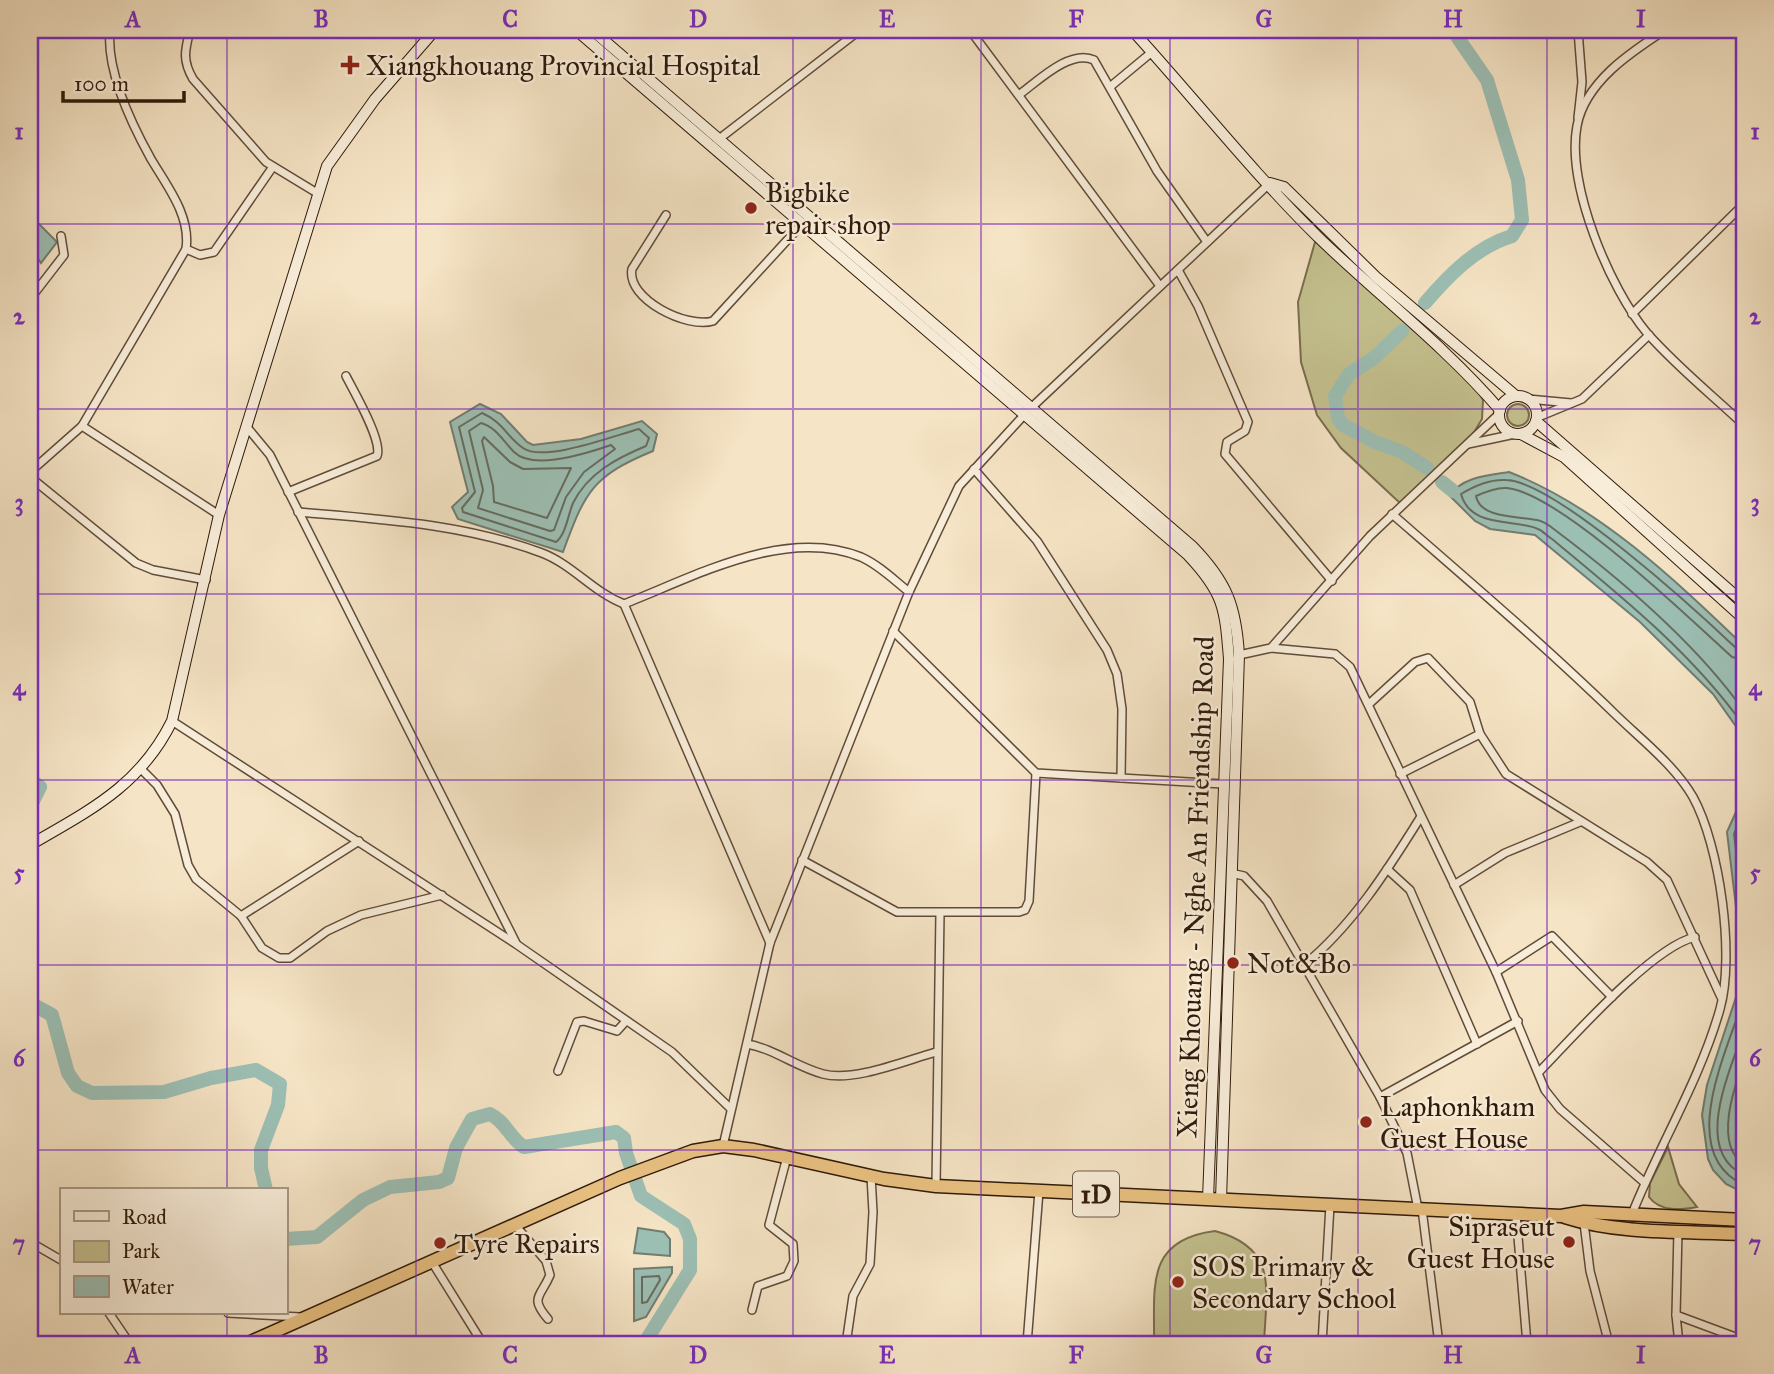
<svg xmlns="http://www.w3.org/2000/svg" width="1774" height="1374" font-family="'IM FELL Great Primer',serif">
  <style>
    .green { fill: #c4c18f; stroke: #7a6e4c; stroke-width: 2 }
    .water { fill: #9cbfb4; stroke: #717d70; stroke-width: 2 }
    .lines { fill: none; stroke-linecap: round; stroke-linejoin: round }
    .shore { stroke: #666c5f; stroke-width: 2 }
    .river { stroke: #9cbfb4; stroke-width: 14 }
    .street-casing { stroke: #614c39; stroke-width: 10 }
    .secondary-casing { stroke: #301a0a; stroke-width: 12 }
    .highway-casing { stroke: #301a0a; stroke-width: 15 }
    .street { stroke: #f8edd9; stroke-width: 7 }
    .secondary { stroke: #f8edd9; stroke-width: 10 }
    .highway { stroke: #eac282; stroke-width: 12 }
    .grid { fill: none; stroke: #7b2cbf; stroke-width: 2; stroke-opacity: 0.55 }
    .poi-dot { fill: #8f2418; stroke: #f8edd9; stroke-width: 2.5 }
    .labels { text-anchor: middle; stroke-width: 5; stroke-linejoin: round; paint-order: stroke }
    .shield { fill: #f8edd9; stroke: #6c5948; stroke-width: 2 }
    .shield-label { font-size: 26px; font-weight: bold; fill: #301a0a }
    .poi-label { font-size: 28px; fill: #301a0a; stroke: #f8edd9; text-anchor: start }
    .street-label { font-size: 28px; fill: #301a0a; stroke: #f8edd9 }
    .neatline { fill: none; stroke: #7b2cbf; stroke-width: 2.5 }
    .grid-label { font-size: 23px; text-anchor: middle; font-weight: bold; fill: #7b2cbf }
  </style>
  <rect width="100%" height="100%" fill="#f5e4c5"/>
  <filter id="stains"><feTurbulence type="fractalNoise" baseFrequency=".00286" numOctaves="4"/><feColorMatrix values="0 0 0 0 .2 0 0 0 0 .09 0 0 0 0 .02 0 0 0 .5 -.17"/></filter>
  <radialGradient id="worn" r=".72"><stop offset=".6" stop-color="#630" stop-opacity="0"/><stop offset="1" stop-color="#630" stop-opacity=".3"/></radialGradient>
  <!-- green -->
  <g class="green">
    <path d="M1317,235L1464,368L1483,400L1482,419L1467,444L1402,505L1341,448L1317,415L1301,362L1298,302Z"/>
    <circle cx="1518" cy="415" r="11"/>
    <path d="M1668,1147L1679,1184L1697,1207C1681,1210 1660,1212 1649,1197L1650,1183Z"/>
    <path d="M1215,1231C1279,1248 1266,1290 1264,1344H1154C1155,1288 1144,1240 1215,1231Z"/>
  </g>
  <!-- water -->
  <g class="water">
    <path d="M37,222L57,242L41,263L30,247V227Z"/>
    <path d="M480,404L501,414L527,442L533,445L581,439L642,421L657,434L653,451C592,476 585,492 563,552L458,519L452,507L468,492L450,422Z"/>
    <path d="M1509,472C1599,507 1675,580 1744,646V746L1742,735L1713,694L1640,622L1535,535L1490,529L1475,521L1450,496C1460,477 1490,475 1509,472Z"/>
    <path d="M1744,794V1193L1726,1184L1713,1170L1708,1159L1702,1115L1707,1085L1740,985L1738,924L1727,832Z"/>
    <path d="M638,1228L664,1232L670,1239V1256L634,1253Z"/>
    <path d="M672,1267V1273L646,1317L634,1321V1269Z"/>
  </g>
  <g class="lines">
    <!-- shore -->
    <g class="shore">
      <path d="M482,413C503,422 506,436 523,448C544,463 615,435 639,429L649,438L646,446C617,458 588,473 573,503C568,515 566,534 556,542L463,512L462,508L475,492L459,427Z"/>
      <path d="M481,423C496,427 503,441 514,452C533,471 588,453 611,445L615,449L584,472L566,497L554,530L550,531L478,508L483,490L469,431Z"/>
      <path d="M484,437L510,462L523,469L571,468L547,518L494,502L493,486L482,441Z"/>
      <path d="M1744,651L1737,649C1698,612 1555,481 1506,480C1491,479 1474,486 1461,494C1471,529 1513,518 1538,529C1543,531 1547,536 1552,539C1621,596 1692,653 1744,726"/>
      <path d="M1744,660L1732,657C1689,618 1561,494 1507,488C1497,487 1485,492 1476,496C1480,519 1519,516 1537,520C1544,521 1550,526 1555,530C1623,581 1695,642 1744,711"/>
      <path d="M1744,811L1734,834L1744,915"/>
      <path d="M1744,997C1729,1048 1674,1153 1744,1185"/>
      <path d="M1744,1028C1733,1066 1690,1150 1744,1175"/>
      <path d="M1744,1060C1735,1085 1713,1145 1744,1164"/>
      <path d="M659,1276L660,1280L647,1302L642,1303V1277Z"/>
    </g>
    <!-- river -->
    <g class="river">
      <path d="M1425,303C1449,275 1476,247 1512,236L1522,220L1518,180L1487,80L1458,38L1462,30"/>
      <path d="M1402,331L1374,358L1349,374L1335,396L1338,418L1343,425L1375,442L1402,452L1427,468"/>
      <path d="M1442,482L1453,491"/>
      <path d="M30,779L40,787L30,807"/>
      <path d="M30,1003L52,1015L68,1073L77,1086L92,1093L164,1092L211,1078L256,1070L280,1084L278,1105L261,1150V1168L266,1190"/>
      <path d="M285,1239L317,1237L363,1200L390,1187L439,1182L448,1178L456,1148L472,1119L490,1114C505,1121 510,1138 524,1147L616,1132L624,1138L626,1153L641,1196L684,1224L690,1239V1270L644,1344"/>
    </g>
    <defs>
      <g id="street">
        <path d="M190,30C185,50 182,60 193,79L266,162L317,193"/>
        <path d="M970,30L1160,286"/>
        <path d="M1665,30C1631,52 1585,82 1577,126C1566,185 1610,289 1647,333C1676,366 1712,395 1744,425"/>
        <path d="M1111,86L1152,52"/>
        <path d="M1020,94C1038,81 1070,49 1094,60L1157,171L1207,242"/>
        <path d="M1578,118L1582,82L1578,30"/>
        <path d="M719,139L860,30"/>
        <path d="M666,215L632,269C626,299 687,329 713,321L802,224"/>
        <path d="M186,249L200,255L214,252L272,168"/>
        <path d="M1178,270L1198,306L1248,422L1245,431L1227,442L1225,454L1332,581"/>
        <path d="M30,299L64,255L61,236"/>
        <path d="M1632,314L1744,204"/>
        <path d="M1528,399L1571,403"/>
        <path d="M1032,407L1270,183"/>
        <path d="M1536,418L1582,399L1649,335"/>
        <path d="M82,426L219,515"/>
        <path d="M246,426L270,455L516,943"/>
        <path d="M1468,444L1515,434"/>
        <path d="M974,469L1037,541L1107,650L1117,674L1122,709L1121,778"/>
        <path d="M30,472L82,426L186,249C191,216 167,186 151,159C131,123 106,71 110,30"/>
        <path d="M30,477L136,563L153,570L206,580"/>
        <path d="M288,492L377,456C383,441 354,392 346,376"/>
        <path d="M298,512C380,519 465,524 542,553C573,565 593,592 624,604C694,577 785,526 861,557C879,565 894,580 909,592"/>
        <path d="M1392,514C1468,580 1545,646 1617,716C1643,741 1675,766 1693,797C1720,846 1735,956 1720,1009C1700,1080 1659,1146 1632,1214"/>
        <path d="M624,604L770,943"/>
        <path d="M893,631L1036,773L1223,784"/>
        <path d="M1271,648L1335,654L1350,667L1496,972L1545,1090L1560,1109L1645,1183"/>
        <path d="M1239,655L1271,648L1370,536L1499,414"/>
        <path d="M1369,704L1415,662L1428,658L1470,702L1480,734L1506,774L1647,862L1667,880L1721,997"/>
        <path d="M172,721L516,944L672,1052L730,1108"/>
        <path d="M142,770L157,785L175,814L188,865L196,879L241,916L262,948L279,958H290L327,931L361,915L442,895"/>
        <path d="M1400,774L1480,734"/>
        <path d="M802,860L897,912H1019L1025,910L1029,901L1036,773"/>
        <path d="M1387,869L1410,890L1477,1044"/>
        <path d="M1231,873L1244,876L1267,901L1380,1097L1407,1153L1418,1209"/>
        <path d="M1454,885L1505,853L1580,822"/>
        <path d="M241,916L359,841"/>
        <path d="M1303,966C1352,926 1387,871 1420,818"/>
        <path d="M1496,972L1552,936L1612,997"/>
        <path d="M747,1044C775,1049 796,1067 823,1074C854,1082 904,1061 936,1052"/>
        <path d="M558,1071L577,1022L584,1021L617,1031L626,1021"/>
        <path d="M1540,1071C1573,1037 1652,947 1695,937"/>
        <path d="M1380,1097L1518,1021"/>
        <path d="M723,1146L770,943L909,592L959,486L1025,414"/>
        <path d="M936,1186L940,913"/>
        <path d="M1422,1209L1439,1344"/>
        <path d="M1516,1213L1527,1344"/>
        <path d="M1584,1223L1590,1271L1609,1344"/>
        <path d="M515,1225L546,1261L550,1275C541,1297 529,1297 548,1319"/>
        <path d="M30,1242L61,1260"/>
        <path d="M432,1262L483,1344"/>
        <path d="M752,1310L758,1286L787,1276L794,1261L793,1244L769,1225L787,1157"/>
        <path d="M109,1313L130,1344"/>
        <path d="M228,1313L300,1317"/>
        <path d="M1676,1315L1678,1231"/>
        <path d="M846,1344L853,1296L870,1264L873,1212L871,1176"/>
        <path d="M1027,1344L1039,1191"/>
        <path d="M1322,1344L1330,1205"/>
        <path d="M1679,1344L1676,1315L1738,1338"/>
      </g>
      <g id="secondary">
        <path d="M576,30L1188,555C1224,593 1225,608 1229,659L1208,1199"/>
        <path d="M592,30L1192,546C1227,582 1236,606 1239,655L1221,1200"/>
        <path d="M1132,30C1194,98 1252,172 1318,237C1378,295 1445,346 1500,410"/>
        <path d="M1270,183L1284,187L1376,277L1516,396"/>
        <circle cx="1518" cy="415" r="19"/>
        <path d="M1536,421L1744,603"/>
        <path d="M1521,434L1564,457L1744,619"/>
        <path d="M30,845C90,810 140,786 172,721L219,515L327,166L375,99L435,30"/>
      </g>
      <g id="highway">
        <path d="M1565,1217C1621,1235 1686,1231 1744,1234"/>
        <path d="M246,1344L620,1178L693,1151L723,1146L754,1150L884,1179L936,1186L1561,1216L1584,1212L1744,1220"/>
      </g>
    </defs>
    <!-- street casing -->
    <use href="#street" class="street-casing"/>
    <!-- secondary casing -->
    <use href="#secondary" class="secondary-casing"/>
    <!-- highway casing -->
    <use href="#highway" class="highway-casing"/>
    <!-- street -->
    <use href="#street" class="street"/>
    <!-- secondary -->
    <use href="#secondary" class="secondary"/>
    <!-- highway -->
    <use href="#highway" class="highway"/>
  </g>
  <!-- grid -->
  <path class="grid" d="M227,30V1190M416,30V1344M604,30V1344M793,30V1344M981,30V1344M1170,30V1344M1358,30V1344M1547,30V1344M30,224H1744M30,409H1744M30,594H1744M30,780H1744M30,965H1744M30,1150H1744M227,1313V1344"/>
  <!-- markers -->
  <g class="poi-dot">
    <path d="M346.5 54.5h7v7h7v7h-7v7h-7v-7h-7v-7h7z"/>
    <circle cx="751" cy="208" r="7"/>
    <circle cx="1233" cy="963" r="7"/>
    <circle cx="1366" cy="1122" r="7"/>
    <circle cx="1569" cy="1242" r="7"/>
    <circle cx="440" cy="1243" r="7"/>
    <circle cx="1178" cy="1282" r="7"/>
  </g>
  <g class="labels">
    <!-- shield labels -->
    <rect class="shield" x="1073" y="1171.5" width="46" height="45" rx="5"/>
    <g class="shield-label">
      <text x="1096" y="1203">1D</text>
    </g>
    <!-- poi labels -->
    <g class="poi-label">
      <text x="366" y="75">Xiangkhouang Provincial Hospital</text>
      <text x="765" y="202">Bigbike<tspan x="765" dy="32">repair shop</tspan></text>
      <text x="1247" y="973">Not&amp;Bo</text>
      <text x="1380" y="1116">Laphonkham<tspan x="1380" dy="32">Guest House</tspan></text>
      <text x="1555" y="1236" text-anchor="end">Sipraseut<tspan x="1555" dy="32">Guest House</tspan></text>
      <text x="454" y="1253">Tyre Repairs</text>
      <text x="1192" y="1276">SOS Primary &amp;<tspan x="1192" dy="32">Secondary School</tspan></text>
    </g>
    <!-- street labels -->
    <g class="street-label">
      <text transform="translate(1195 887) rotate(-88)" y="10">Xieng Khouang - Nghe An Friendship Road</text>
    </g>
  </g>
  <!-- margin -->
  <rect width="1774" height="1374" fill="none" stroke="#f5e4c5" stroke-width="77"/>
  <!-- legend -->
  <rect x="60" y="1188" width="228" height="126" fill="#f8edd9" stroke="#a89986" stroke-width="2"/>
  <rect x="74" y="1211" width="35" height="10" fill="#f8edd9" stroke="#a89986" stroke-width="2"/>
  <text x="122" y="1224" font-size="21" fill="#301a0a">Road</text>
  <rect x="74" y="1241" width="35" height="21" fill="#c4c18f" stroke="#a89986" stroke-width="2"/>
  <text x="122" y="1258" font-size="21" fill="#301a0a">Park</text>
  <rect x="74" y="1276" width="35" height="21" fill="#9cbfb4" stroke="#a89986" stroke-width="2"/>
  <text x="122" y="1294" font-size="21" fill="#301a0a">Water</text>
  <!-- scale -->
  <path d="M63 91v10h121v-10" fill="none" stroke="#301a0a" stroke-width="3.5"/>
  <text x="74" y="91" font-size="21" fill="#301a0a" stroke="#f8edd9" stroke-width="5" paint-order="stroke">100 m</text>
  <rect x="38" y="38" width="1698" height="1298" class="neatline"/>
  <g class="grid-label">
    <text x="133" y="27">A</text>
    <text x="321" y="27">B</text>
    <text x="510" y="27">C</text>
    <text x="698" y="27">D</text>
    <text x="887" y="27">E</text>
    <text x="1076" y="27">F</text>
    <text x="1264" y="27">G</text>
    <text x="1453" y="27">H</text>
    <text x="1641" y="27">I</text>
    <text x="19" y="139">1</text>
    <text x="1755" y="139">1</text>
    <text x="19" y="324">2</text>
    <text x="1755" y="324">2</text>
    <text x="19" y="510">3</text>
    <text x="1755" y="510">3</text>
    <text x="19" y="695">4</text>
    <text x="1755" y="695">4</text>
    <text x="19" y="880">5</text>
    <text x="1755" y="880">5</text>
    <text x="19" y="1066">6</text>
    <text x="1755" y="1066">6</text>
    <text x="19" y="1251">7</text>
    <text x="1755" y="1251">7</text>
    <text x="133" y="1363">A</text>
    <text x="321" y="1363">B</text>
    <text x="510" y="1363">C</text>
    <text x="698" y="1363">D</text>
    <text x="887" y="1363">E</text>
    <text x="1076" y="1363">F</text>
    <text x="1264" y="1363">G</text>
    <text x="1453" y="1363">H</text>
    <text x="1641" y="1363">I</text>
  </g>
  <rect width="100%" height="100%" filter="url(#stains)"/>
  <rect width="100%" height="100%" fill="url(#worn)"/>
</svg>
